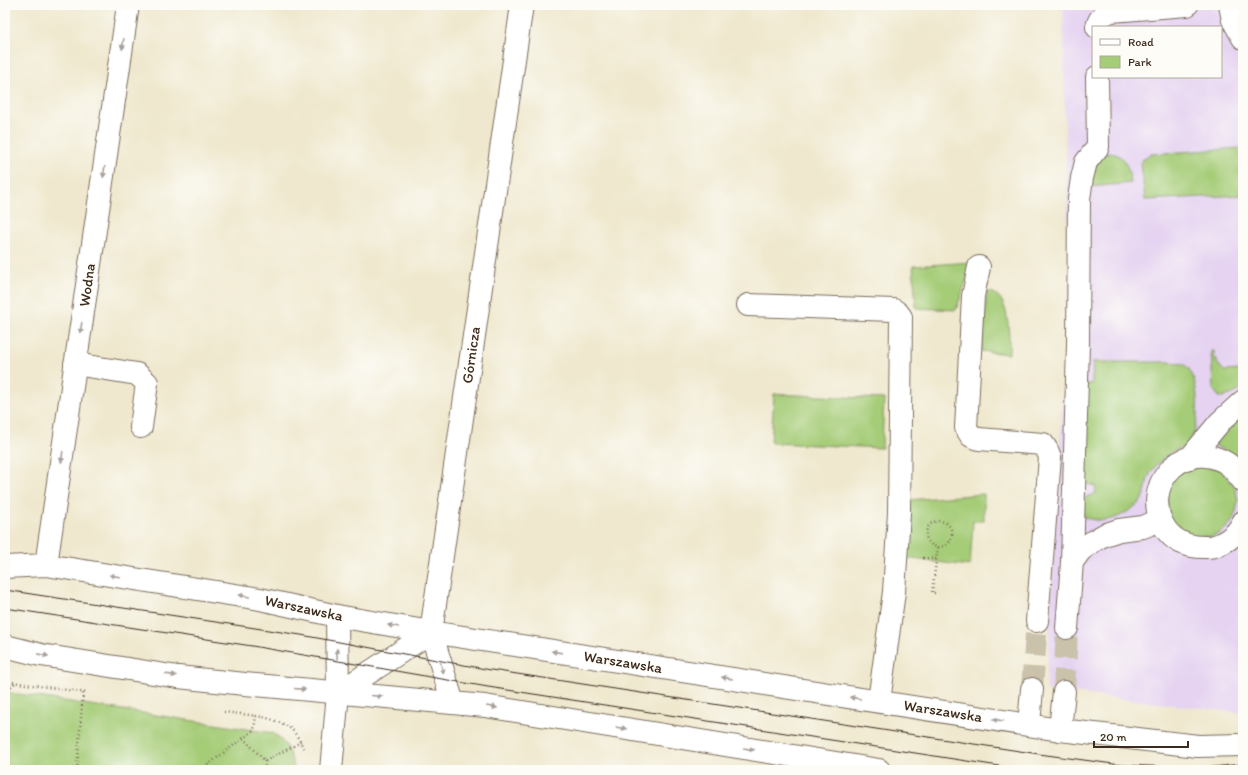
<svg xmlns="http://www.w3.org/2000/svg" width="1248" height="775" font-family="Itim,sans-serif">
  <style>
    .built { fill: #e5d3f1; fill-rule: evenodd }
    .green { fill: #a5cc77; stroke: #707b4a }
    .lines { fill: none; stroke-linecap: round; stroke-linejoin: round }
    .minor-tunnel { stroke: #cbc2ab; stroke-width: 22; stroke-dasharray: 22 11; stroke-linecap: butt }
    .minor-casing { stroke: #7a6c5c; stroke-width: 24 }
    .path { stroke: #7a6c5c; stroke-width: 2.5; stroke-dasharray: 1 3; stroke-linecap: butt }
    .minor { stroke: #fff; stroke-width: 22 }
    .tram { stroke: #3b2a1e; stroke-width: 1 }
    .oneway { fill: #a79f9a }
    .labels { text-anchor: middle; stroke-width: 3; stroke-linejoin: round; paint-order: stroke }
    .street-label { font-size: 15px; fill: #3b2a1e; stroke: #fdfcf7 }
  </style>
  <rect width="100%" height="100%" fill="#fdfcf7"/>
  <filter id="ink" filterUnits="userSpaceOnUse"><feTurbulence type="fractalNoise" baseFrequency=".025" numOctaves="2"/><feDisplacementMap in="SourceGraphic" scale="8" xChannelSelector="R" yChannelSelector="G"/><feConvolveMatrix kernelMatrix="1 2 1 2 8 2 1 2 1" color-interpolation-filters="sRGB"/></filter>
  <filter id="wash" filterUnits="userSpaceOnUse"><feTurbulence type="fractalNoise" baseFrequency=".012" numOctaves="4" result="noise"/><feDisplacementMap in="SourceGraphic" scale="16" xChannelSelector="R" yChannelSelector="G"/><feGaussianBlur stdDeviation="0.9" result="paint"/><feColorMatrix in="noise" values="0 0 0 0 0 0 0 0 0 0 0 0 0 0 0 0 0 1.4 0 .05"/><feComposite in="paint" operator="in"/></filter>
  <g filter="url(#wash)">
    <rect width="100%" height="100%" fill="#efe8ce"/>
    <!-- built -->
    <path class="built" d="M1063,5H1243V713L1046,690L1062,409L1066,361L1070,284L1065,135ZM1093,27H1221V77H1093Z"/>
    <!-- green -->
    <g class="green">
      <path d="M1241,148H1243V195L1145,200L1141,163L1143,159L1150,154Z"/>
      <path d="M1108,152C1126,155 1128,167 1131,183L1088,187L1100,155Z"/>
      <path d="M973,262L956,310L916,308L913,266Z"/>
      <path d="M987,292C1011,291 1009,338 1009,354L981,351Z"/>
      <path d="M1211,351H1214V358L1217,359V363L1224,371L1241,370L1243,368V387C1237,393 1228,397 1219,397L1213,389Z"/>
      <path d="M1093,362H1171C1177,363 1184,363 1188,368C1200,381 1201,430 1188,443C1184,448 1175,450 1170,453C1164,457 1158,463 1154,468C1145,479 1148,485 1144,496C1141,504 1121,517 1112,519C1103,521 1094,520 1085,518C1081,509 1082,505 1086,497L1095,494L1096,486L1083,483L1080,383L1092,384Z"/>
      <path d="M774,394L884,399L882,448L771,443Z"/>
      <path d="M1242,415L1243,419L1241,453L1240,456L1238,457L1217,447L1215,443Z"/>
      <path d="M1196,464L1220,469L1235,487L1238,500L1236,512L1231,523L1222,532L1211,537L1187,536L1168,520L1167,485L1174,475Z"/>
      <path d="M984,494V521H973L970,566L904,558L908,500Z"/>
      <path d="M5,692L273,733C289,745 289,752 295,770H5Z"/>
    </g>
  </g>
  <g filter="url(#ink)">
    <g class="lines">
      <!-- minor-tunnel -->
      <g class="minor-tunnel">
        <path d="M1032,689L1037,621"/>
        <path d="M1064,692L1067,628"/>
      </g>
      <defs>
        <g id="minor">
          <path d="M1230,5L1233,20L1243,38"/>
          <path d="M1097,27C1099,18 1103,14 1111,11L1187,5"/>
          <path d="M979,267L973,296L966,428L971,436L979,439L1043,444L1047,450L1050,457L1037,621"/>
          <path d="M748,305L894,310L898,313L901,317L899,513L894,592L879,701"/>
          <path d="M75,364L137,374L147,383L141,427"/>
          <path d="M1190,458L1220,422L1243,401"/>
          <path d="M1243,481C1237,473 1231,464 1221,460C1179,441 1140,489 1165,528C1174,542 1189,547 1204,547C1220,548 1237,536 1243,522"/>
          <path d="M1072,562L1078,344L1079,199L1082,178L1086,162L1098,147L1097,77"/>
          <path d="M46,565L128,5"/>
          <path d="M5,567L46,565L260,599L337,616L431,632L1060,730L1198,746L1243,745"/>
          <path d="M1067,628L1072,562L1081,550L1095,540L1104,535L1119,530L1143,527L1160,520"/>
          <path d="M5,646L41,655L178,677L245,684L485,706L879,770"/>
          <path d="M338,693L431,632"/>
          <path d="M453,703L431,632L522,5"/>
          <path d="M1029,725L1032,689"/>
          <path d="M1060,730L1064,692"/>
          <path d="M331,770L338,693L337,616"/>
        </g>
      </defs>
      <!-- minor casing -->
      <use href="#minor" class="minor-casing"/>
      <!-- path -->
      <g class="path">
        <circle cx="939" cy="534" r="13"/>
        <path d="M923,558L936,559"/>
        <path d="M935,593H932L938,546"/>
        <path d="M5,681L88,693"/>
        <path d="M5,692L15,683"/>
        <path d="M224,712C245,715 273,715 291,729C297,734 301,743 304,750"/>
        <path d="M243,738L265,761V770"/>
        <path d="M265,761L301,742"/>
        <path d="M77,770L83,692"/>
        <path d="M201,770L254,730L256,716"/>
      </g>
      <!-- minor -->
      <use href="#minor" class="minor"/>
      <!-- tram -->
      <g class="tram">
        <path d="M5,590L301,635L491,670L1039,754L1121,765L1202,768L1243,764"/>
        <path d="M5,608L252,646L488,687L1025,770"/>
      </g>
    </g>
    <!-- one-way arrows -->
    <defs><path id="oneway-solid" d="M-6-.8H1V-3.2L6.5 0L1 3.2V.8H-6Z"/></defs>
    <g class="oneway">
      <use href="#oneway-solid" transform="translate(123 44) rotate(98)"/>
      <use href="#oneway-solid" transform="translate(104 172) rotate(98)"/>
      <use href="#oneway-solid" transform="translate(81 328) rotate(98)"/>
      <use href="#oneway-solid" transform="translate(62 457) rotate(98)"/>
      <use href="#oneway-solid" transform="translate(115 576) rotate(-171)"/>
      <use href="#oneway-solid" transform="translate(244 596) rotate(-171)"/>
      <use href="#oneway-solid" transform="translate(393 626) rotate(-170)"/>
      <use href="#oneway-solid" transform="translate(557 652) rotate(-171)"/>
      <use href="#oneway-solid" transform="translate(337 654) rotate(-91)"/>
      <use href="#oneway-solid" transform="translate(43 655) rotate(11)"/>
      <use href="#oneway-solid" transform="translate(442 668) rotate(73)"/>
      <use href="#oneway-solid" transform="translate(171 675) rotate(9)"/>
      <use href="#oneway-solid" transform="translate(727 678) rotate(-171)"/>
      <use href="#oneway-solid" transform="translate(300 689) rotate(5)"/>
      <use href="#oneway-solid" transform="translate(377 696) rotate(5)"/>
      <use href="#oneway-solid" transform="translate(855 698) rotate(-171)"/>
      <use href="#oneway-solid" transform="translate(492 707) rotate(9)"/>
      <use href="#oneway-solid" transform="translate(998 720) rotate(-171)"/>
      <use href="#oneway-solid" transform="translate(621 728) rotate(9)"/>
      <use href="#oneway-solid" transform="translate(749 749) rotate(9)"/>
    </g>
  </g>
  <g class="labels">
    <!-- street labels -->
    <g class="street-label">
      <text transform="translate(87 285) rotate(-82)" y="5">Wodna</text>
      <text transform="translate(471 355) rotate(-82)" y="5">Górnicza</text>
      <text transform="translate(304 608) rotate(12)" y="5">Warszawska</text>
      <text transform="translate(623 662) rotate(9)" y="5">Warszawska</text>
      <text transform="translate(943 711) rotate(9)" y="5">Warszawska</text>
    </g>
  </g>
  <!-- margin -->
  <rect width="1248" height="775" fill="none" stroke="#fdfcf7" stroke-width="20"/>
  <!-- legend -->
  <rect x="1092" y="26" width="130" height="52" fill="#fdfcf7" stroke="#afa8a0"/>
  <rect x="1100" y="39" width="20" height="6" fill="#ffffff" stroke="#afa8a0"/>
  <text x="1128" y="46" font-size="12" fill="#3b2a1e">Road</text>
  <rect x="1100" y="56" width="20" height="12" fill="#a5cc77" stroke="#afa8a0"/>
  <text x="1128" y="66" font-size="12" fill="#3b2a1e">Park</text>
  <!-- scale -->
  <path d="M1094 741v6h94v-6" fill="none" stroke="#3b2a1e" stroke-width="2"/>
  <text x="1100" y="741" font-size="12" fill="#3b2a1e" stroke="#fdfcf7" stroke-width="3" paint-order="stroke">20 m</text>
</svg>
